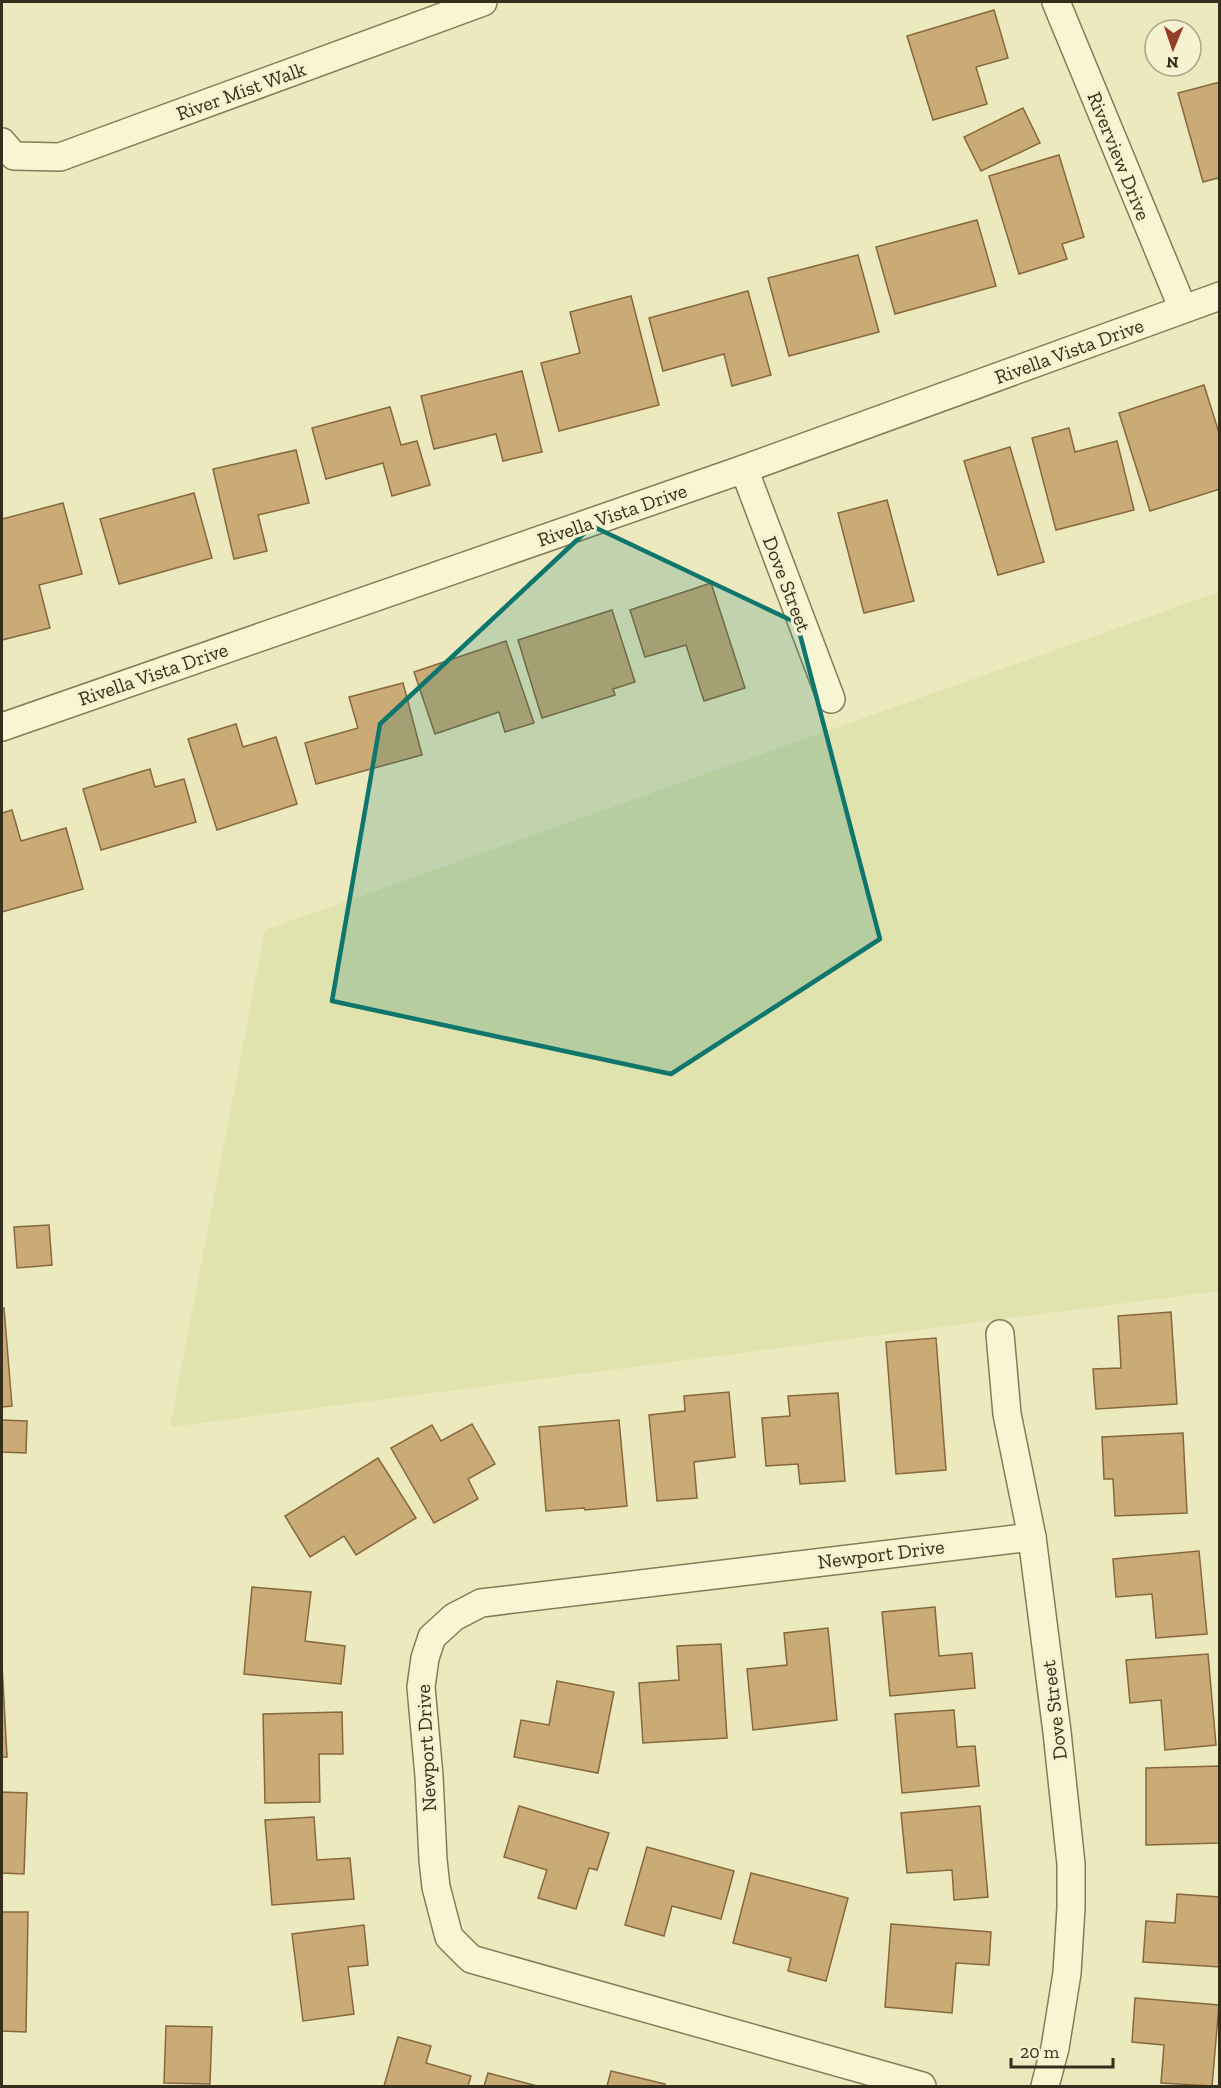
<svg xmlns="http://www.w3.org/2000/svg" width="1221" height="2088" font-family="'Zilla Slab',serif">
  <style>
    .farmland { fill: #e0e3ad }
    .building { fill: #cbab75; stroke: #85683e; stroke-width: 1.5 }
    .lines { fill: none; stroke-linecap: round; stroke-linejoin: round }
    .street-casing { stroke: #867a58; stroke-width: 30 }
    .street { stroke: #f8f5d2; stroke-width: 27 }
    .marked { fill: #0f766e; fill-opacity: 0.2; stroke: #0f766e; stroke-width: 4.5; stroke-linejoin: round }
    .labels { text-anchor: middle; stroke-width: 6; stroke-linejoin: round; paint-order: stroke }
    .street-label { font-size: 20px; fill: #352e1c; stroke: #f5f2cf }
  </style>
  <rect width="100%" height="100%" fill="#ede9bf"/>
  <!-- farmland -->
  <path class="farmland" d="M1219,592V1291L170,1427L265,930Z"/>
  <!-- building -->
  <g class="building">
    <path d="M994,10L1008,58L976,67L987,104L933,120L907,36Z"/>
    <path d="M1220,82V185L1218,178L1203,182L1178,93Z"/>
    <path d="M1023,108L1040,143L981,171L964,137Z"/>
    <path d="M1059,155L1084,237L1062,244L1067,259L1019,274L989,176Z"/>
    <path d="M977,220L996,286L895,314L876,247Z"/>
    <path d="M858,255L879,332L789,356L768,278Z"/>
    <path d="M748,291L771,375L732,386L724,354L663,371L649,318Z"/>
    <path d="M631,296L659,405L559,431L541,363L580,353L570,312Z"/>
    <path d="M522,371L542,452L503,461L496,434L434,449L421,396Z"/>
    <path d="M1204,385L1220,436V489L1150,511L1119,413Z"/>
    <path d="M390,407L401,445L417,441L430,485L392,496L383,463L326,479L312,428Z"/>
    <path d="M1069,428L1075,452L1117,441L1134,510L1056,530L1032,438Z"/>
    <path d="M1010,447L1044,562L998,575L964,461Z"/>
    <path d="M296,450L309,503L258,515L267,551L234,559L213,469Z"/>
    <path d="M194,493L212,558L119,584L100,519Z"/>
    <path d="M887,500L914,601L864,613L838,513Z"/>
    <path d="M63,503L82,574L39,585L50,628L2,640V519Z"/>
    <path d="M711,583L745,688L704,701L686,645L645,657L630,610Z"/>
    <path d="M612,610L635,682L613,689L615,695L542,718L518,640Z"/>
    <path d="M506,641L534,723L505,732L499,712L435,734L414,672Z"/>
    <path d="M403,683L422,755L316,784L305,743L358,728L349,697Z"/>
    <path d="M236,724L243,747L276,737L297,804L217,830L188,739Z"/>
    <path d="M150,769L155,787L184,779L196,822L101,850L83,789Z"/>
    <path d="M12,810L21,841L66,828L83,889L2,912V813Z"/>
    <path d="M49,1225L52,1265L17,1268L14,1227Z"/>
    <path d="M2,1308H4L12,1406L2,1407Z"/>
    <path d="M1171,1312L1177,1404L1096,1409L1093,1369L1121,1368L1118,1316Z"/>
    <path d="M936,1338L946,1470L896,1474L886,1342Z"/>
    <path d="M729,1392L735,1457L694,1462L697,1498L657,1501L649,1415L685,1411L684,1396Z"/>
    <path d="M838,1393L845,1481L800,1484L798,1464L766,1466L762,1418L790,1416L788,1396Z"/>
    <path d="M2,1420L27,1421L26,1453L2,1452Z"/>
    <path d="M619,1420L627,1506L585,1510L584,1508L546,1511L539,1427Z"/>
    <path d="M472,1424L495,1464L468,1479L478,1499L434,1523L391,1448L432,1425L441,1441Z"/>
    <path d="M1183,1433L1187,1513L1115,1516L1113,1479H1104L1102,1437Z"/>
    <path d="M378,1458L416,1518L356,1555L344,1536L310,1557L285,1516Z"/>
    <path d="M1199,1551L1207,1634L1156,1638L1152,1594L1116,1597L1113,1559Z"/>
    <path d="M252,1587L311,1592L305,1641L345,1646L341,1684L244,1674Z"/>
    <path d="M935,1607L939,1656L972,1653L975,1688L890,1696L882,1612Z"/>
    <path d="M828,1628L837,1720L753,1730L747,1669L787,1665L784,1633Z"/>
    <path d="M721,1644L727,1738L643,1743L639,1683L679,1680L677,1646Z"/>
    <path d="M1208,1654L1216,1745L1165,1750L1161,1700L1130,1703L1126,1660Z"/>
    <path d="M2,1664L7,1757H2Z"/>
    <path d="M557,1681L614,1692L598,1773L514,1757L521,1720L549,1725Z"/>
    <path d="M954,1710L957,1747L975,1746L979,1786L902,1793L895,1714Z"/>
    <path d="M342,1712L343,1754H319L320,1802L265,1803L263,1714Z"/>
    <path d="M1220,1766V1843L1146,1845V1768Z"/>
    <path d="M2,1792L27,1793L24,1874L2,1873Z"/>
    <path d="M519,1806L609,1833L597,1870L589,1868L576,1909L538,1898L547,1870L504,1857Z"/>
    <path d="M980,1806L988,1897L954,1900L952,1870L907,1873L901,1813Z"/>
    <path d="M314,1817L317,1860L350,1858L354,1899L272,1905L265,1820Z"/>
    <path d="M647,1847L734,1871L721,1919L672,1906L664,1936L625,1925Z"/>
    <path d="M751,1873L848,1898L826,1981L788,1971L791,1958L733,1943Z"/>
    <path d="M1177,1894L1220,1897V1967L1143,1962L1146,1921L1175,1923Z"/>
    <path d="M2,1912H28L26,2032L2,2031Z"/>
    <path d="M891,1924L991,1932L989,1965L956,1963L952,2013L885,2007Z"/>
    <path d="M364,1925L368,1965L348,1967L354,2014L303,2021L292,1934Z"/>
    <path d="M1135,1998L1219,2005L1212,2086L1161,2083L1164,2045L1132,2042Z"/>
    <path d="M166,2026L212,2027L210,2084L164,2083Z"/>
    <path d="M398,2037L431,2046L426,2063L471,2076L468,2086H384Z"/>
    <path d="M611,2071L665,2084L664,2086H607Z"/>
    <path d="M488,2073L537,2086H484Z"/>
  </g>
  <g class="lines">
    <defs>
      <g id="street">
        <path d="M1056,2L1183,309"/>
        <path d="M2,142L14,156L60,157L483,2"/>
        <path d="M744,469L831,699"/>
        <path d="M2,727L744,469L1220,296"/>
        <path d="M1000,1334L1007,1414L1032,1537L1057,1732L1071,1864V1908L1067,1973L1055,2048L1045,2086"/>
        <path d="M922,2086L471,1959L449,1937L436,1887L433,1860L429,1776L421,1687L425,1658L432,1637L454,1617L481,1603L1032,1537"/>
      </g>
    </defs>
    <!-- street casing -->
    <use href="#street" class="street-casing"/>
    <!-- street -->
    <use href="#street" class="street"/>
  </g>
  <!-- marked area -->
  <path class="marked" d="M592,526L797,623L880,939L671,1074L332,1001L380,724Z"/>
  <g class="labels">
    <!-- street labels -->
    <g class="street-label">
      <text transform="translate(241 91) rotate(-20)" y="7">River Mist Walk</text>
      <text transform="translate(1119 156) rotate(68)" y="7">Riverview Drive</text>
      <text transform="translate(1069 351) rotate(-20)" y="7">Rivella Vista Drive</text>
      <text transform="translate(612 515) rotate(-19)" y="7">Rivella Vista Drive</text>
      <text transform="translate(787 584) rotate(69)" y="7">Dove Street</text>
      <text transform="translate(153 674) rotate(-19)" y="7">Rivella Vista Drive</text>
      <text transform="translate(881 1554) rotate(-7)" y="7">Newport Drive</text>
      <text transform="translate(1054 1710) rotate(-97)" y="7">Dove Street</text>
      <text transform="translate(426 1748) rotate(-93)" y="7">Newport Drive</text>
    </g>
  </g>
  <!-- border -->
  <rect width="1221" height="2088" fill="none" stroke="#352e1c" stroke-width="6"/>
  <!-- north arrow -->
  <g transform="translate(1173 48) rotate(182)"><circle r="28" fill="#f5f2cf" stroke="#a8a487" stroke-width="1.5"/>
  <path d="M0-4.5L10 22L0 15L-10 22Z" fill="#943e28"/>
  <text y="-9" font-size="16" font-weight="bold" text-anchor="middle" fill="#352e1c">N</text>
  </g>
  <!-- scale -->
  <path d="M1011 2058v9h102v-9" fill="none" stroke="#352e1c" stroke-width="3"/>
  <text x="1020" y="2058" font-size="18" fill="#352e1c" stroke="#f5f2cf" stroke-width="4.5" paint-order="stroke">20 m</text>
</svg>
